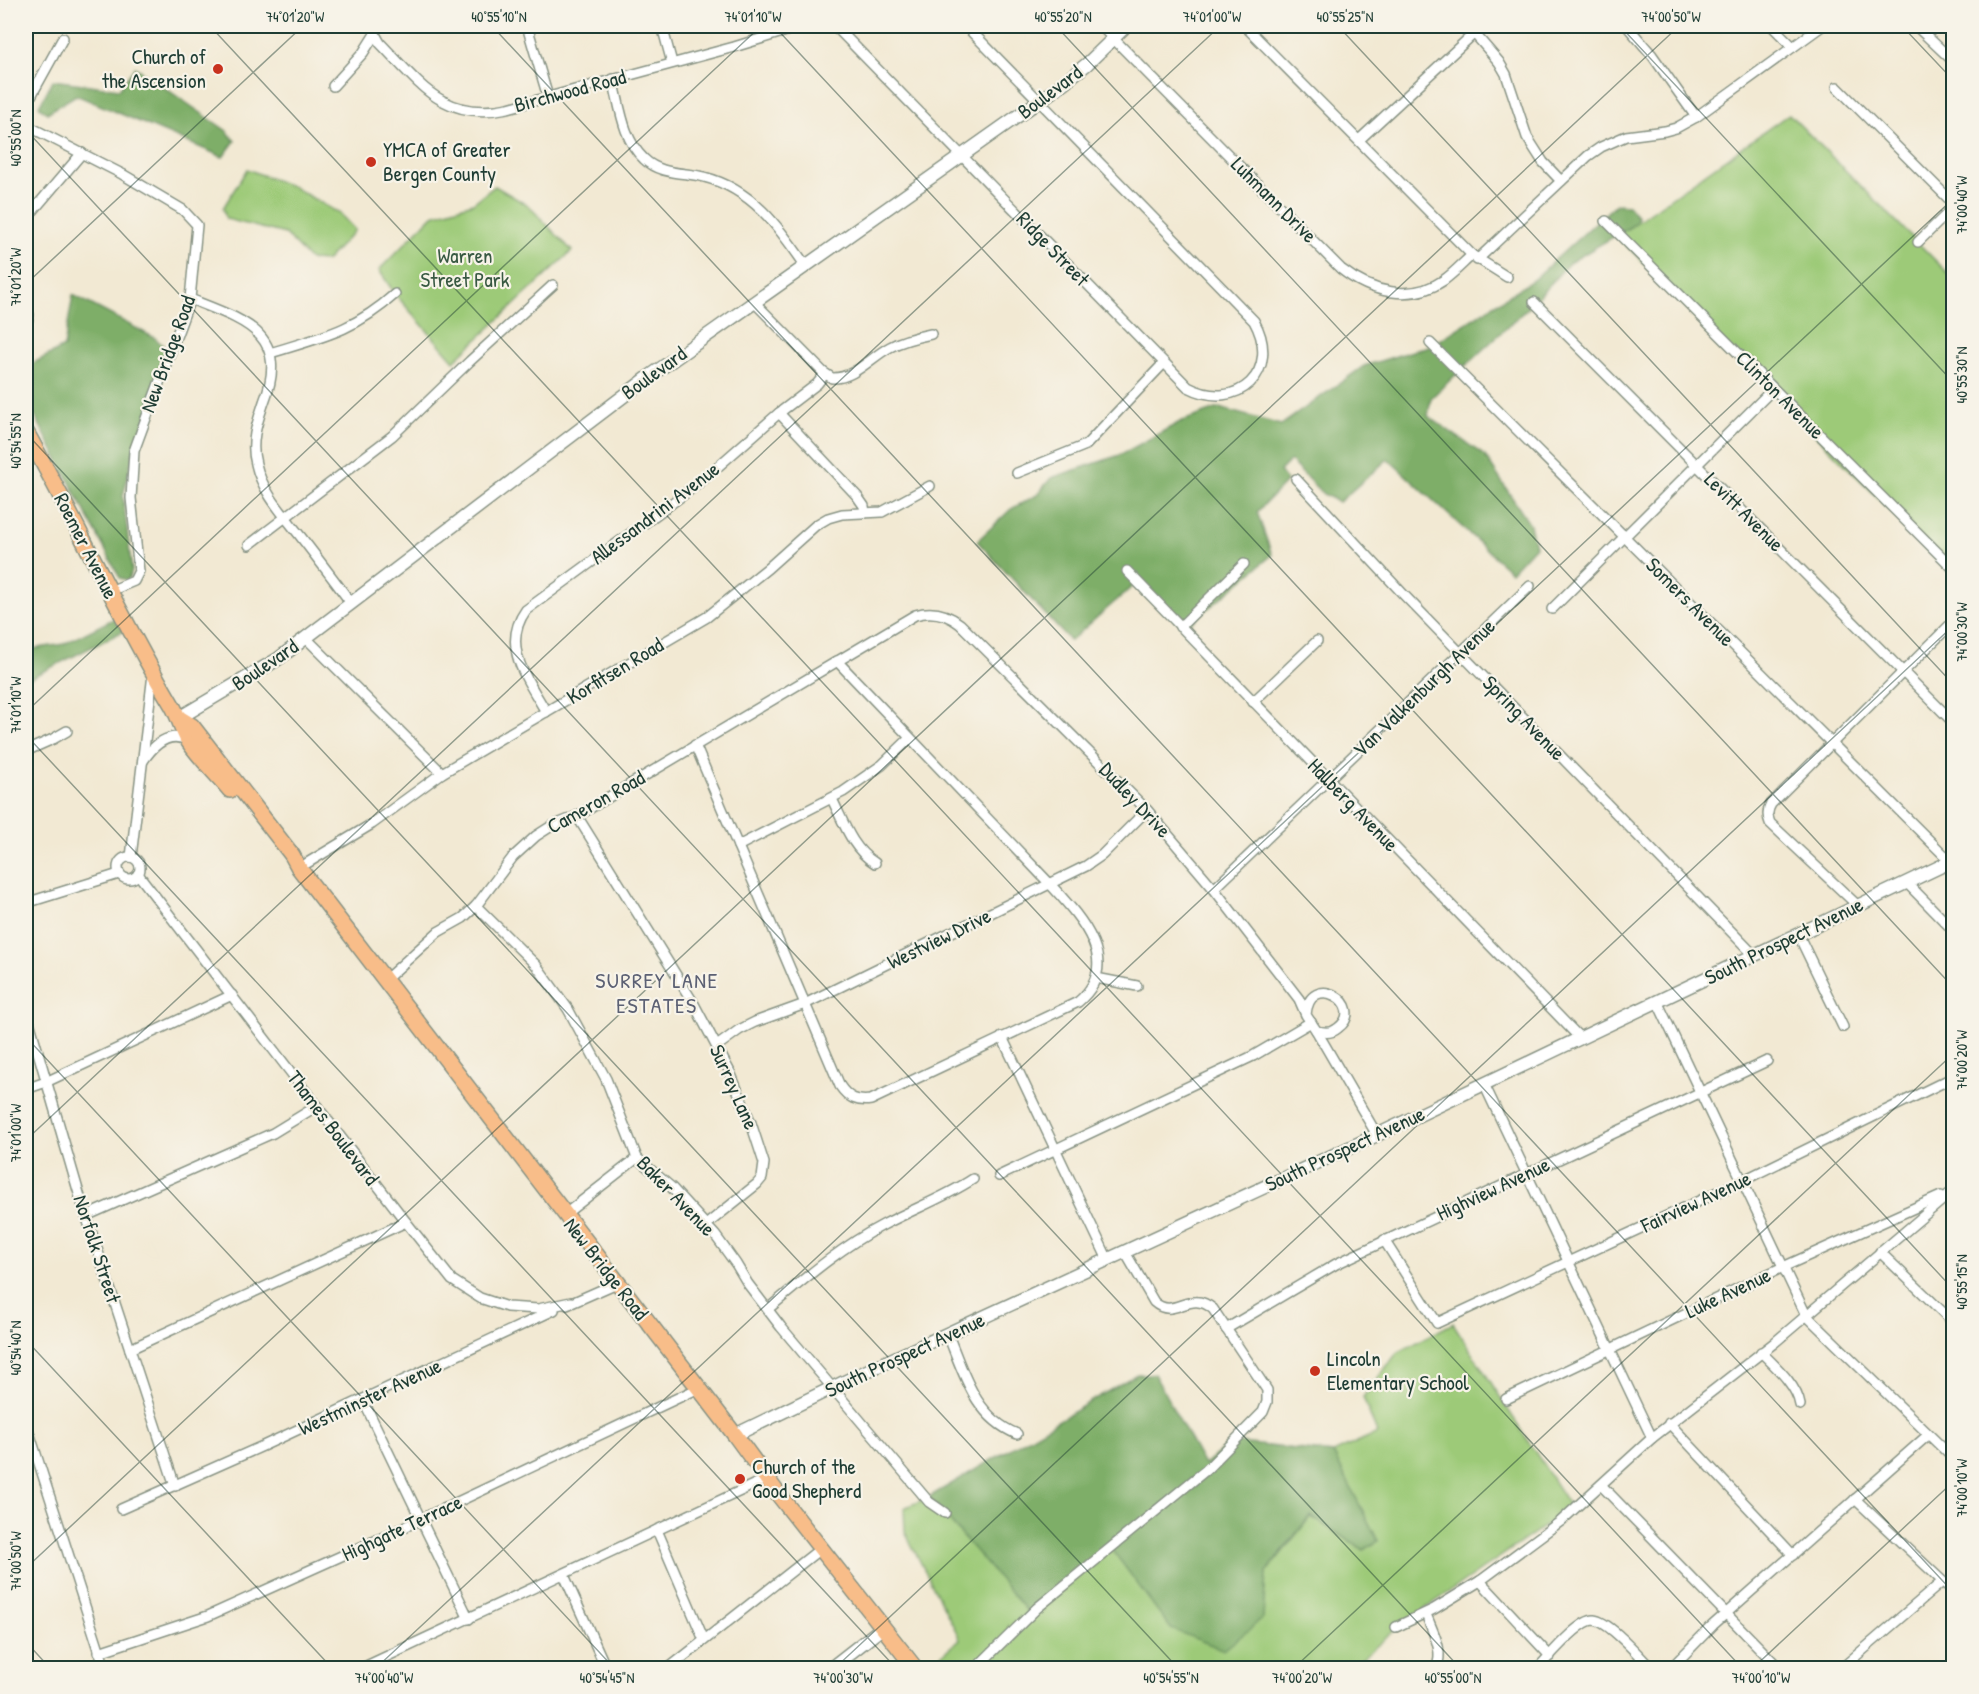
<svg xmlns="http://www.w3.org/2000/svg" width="1979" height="1694" font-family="'Patrick Hand',sans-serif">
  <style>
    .green { fill: #9dca78; stroke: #5e8456; stroke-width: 1.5 }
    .forest { fill: #7eae68; stroke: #4e764e; stroke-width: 1.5 }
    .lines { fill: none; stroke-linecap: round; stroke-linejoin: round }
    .minor-casing { stroke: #889384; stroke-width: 12 }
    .tertiary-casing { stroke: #889384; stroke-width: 15 }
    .primary-casing { stroke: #889384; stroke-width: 18 }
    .minor { stroke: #fff; stroke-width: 9 }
    .tertiary { stroke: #fff; stroke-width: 12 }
    .primary { stroke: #f8bd89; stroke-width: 15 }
    .ticks { fill: none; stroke: #1f3d34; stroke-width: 1.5; stroke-opacity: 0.45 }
    .poi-dot { fill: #c8321e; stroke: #f7f3e8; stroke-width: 2 }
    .labels { text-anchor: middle; stroke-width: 4.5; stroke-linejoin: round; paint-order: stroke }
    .poi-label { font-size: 21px; fill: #1f3d34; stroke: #f7f3e8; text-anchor: start }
    .street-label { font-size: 21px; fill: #1f3d34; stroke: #f7f3e8 }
    .park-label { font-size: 21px; fill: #385942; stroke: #f7f3e8 }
    .neighbourhood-label { font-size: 22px; letter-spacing: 1.5px; fill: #5c6174; stroke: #f7f3e8 }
    .neatline { fill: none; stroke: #1f3d34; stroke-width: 2 }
    .ticks-label { font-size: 15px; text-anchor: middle; fill: #1f3d34 }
  </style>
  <rect width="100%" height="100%" fill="#f7f3e8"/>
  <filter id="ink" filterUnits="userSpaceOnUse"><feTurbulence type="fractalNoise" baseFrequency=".0167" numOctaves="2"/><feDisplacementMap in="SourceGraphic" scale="12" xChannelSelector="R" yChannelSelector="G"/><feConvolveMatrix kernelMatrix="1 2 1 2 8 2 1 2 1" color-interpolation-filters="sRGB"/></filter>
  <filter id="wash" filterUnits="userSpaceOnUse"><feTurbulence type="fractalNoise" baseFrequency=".008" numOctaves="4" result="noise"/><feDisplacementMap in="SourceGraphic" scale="24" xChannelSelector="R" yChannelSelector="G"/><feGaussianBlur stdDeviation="1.35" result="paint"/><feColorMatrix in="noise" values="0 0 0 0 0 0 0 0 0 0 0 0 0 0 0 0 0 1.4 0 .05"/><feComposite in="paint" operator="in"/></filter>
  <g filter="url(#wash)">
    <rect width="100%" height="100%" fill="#f2e9d3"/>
    <!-- green -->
    <g class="green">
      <path d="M1789,114L1953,278V573L1617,236Z"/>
      <path d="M247,169L293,187L339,213L355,230L326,261L310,260L285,234L226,219L223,208Z"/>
      <path d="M495,186L529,206L572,251L454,361L395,294L379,270L433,215L473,203Z"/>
      <path d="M1453,1323L1571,1508L1400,1626L1351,1668H942L935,1660L960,1639L905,1532L904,1508L929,1497L1108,1544L1262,1618L1266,1573L1311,1516L1364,1549L1378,1541L1333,1453L1377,1433L1363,1397L1397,1353Z"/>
    </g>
    <!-- forest -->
    <g class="forest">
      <path d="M135,67L227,131L235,141L223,157L76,95L47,113L39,106L53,80L119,89Z"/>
      <path d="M1616,204L1628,205L1638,217L1635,224L1569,263L1534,302L1431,398L1428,416L1485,456L1530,525L1535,546L1511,572L1388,459L1339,502L1323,494L1290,461L1280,471L1287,481L1257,512L1272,555L1185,628L1141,579L1070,641L977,541L1011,509L1037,495L1051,478L1120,455L1180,422L1219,408L1281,425L1364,366L1432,345L1533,280Z"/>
      <path d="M73,295L155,338L170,352L134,451L123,496L132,571L128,580L120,578L26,399V367L64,347Z"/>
      <path d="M121,615L128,629L26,680V650L64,644Z"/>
      <path d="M1137,1374H1154L1204,1465L1231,1442L1333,1453L1378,1541L1364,1550L1310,1516L1266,1572L1263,1618L1224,1650L1171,1629L1108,1544L1031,1616L929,1497Z"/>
    </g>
  </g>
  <g filter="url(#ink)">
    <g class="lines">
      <defs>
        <g id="minor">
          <path d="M375,26V34L380,43C420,84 444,122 508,108L734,47L786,31L797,26"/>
          <path d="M527,26L548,97"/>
          <path d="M662,26L672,63"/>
          <path d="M835,26L1188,387C1238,413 1282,371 1254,321L966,26"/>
          <path d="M1101,26L1341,269C1370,292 1411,303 1444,280C1454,273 1463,263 1472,255"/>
          <path d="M1245,26L1472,255L1507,277"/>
          <path d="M1627,26L1652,55L1696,117"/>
          <path d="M1772,26L1793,47"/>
          <path d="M1916,26L1954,62"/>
          <path d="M1474,33L1499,62L1506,74L1527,137L1543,162L1561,181"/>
          <path d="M613,79C620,106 623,140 644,159C660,175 685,172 704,177C752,189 779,227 805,265"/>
          <path d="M333,86L363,53L375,34"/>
          <path d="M1837,87L1954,204"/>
          <path d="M26,105L63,38"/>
          <path d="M26,125L122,174L183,210L197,225L190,299L134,451L131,498L139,571L134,581L110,591"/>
          <path d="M1359,140L1482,26"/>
          <path d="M26,219L82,153"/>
          <path d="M1606,221L1954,569"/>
          <path d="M1918,242L1954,207"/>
          <path d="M1477,260L1588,156L1601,147L1626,136L1665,131L1676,128L1696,117L1822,26"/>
          <path d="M190,299C243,320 291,333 264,402C257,423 250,442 256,464C262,492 284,515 301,537C318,559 335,581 351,603"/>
          <path d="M754,302L823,372L832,378C854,379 871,357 890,347C903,340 916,337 931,334"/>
          <path d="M1534,302L1954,723"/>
          <path d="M26,307L29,315L26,326"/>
          <path d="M1430,343L1950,861"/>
          <path d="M270,353C322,337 354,331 395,294"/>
          <path d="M779,413L857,496L864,506L865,513"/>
          <path d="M1017,473L1086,445L1164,363"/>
          <path d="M1296,479L1404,595L1754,955"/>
          <path d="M249,545L392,436L470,361L553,285"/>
          <path d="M1127,571L1580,1038"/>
          <path d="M1552,609L1773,389"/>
          <path d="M1180,627L1244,564"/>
          <path d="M306,638L442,773"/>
          <path d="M1253,702L1317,641"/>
          <path d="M546,712C528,680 500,646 526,610L698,484L779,413L817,384L825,374"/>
          <path d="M695,745L840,1086C848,1098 857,1102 871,1100L1078,1002C1124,963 1080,917 1050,884L837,661"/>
          <path d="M26,751L53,739L67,731"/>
          <path d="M143,761C153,746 169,730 188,741"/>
          <path d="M832,799C843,821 852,849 875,863"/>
          <path d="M577,816L694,1004L730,1072L751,1123L764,1163L762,1178L757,1184L706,1225"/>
          <path d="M738,846L843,792L882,765L910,738"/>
          <circle cx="129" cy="868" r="11"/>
          <path d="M131,857L153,674"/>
          <path d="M299,868L372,824L442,773L707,617L768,568L816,525L828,518L842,514L882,512L930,486"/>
          <path d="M138,874L406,1222L452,1280L480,1298L507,1307L538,1309L571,1302"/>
          <path d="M1906,882L1954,931"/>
          <path d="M1214,889L1530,586"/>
          <path d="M26,903L119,874"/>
          <path d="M1857,905L1770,823C1767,816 1767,811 1771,804L1954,621"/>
          <path d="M476,906L536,965L568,1009L606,1079L637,1158L672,1188L715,1235L736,1264L748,1284L781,1327L929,1502L945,1513"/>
          <path d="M1798,934L1843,1027"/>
          <path d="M1096,978L1137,986"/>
          <path d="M385,980L438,932L463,918L476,906L513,857L536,836L550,827L577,816L915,615C932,610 946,613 960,624L1147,810L1214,889L1299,999L1306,1015L1316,1030C1323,1033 1331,1034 1338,1028C1369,1005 1309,969 1306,1015"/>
          <path d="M1657,1001L1806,1315L1954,1459"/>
          <path d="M26,1011L80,1197L175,1486"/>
          <path d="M1316,1030L1377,1135"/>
          <path d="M1002,1037L1108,1260"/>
          <path d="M717,1046L739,1030L755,1022L805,1004L1086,866L1102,855L1147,810"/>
          <path d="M1484,1084L1652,1438"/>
          <path d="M26,1089L46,1082L232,995"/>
          <path d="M999,1176L1253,1056L1311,1022"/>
          <path d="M564,1215L637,1158"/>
          <path d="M86,1216L273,1133L317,1106"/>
          <path d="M1384,1240L1437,1323L1742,1181L1954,1077"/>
          <path d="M1880,1252L1954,1323"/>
          <path d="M567,1305L617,1283"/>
          <path d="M768,1309C804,1279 841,1247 883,1225C913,1209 944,1198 973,1179"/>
          <path d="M1226,1329L1336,1264L1767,1061"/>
          <path d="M948,1335C964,1374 975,1417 1017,1434"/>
          <path d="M130,1349L406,1222"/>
          <path d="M1761,1352C1775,1366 1797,1385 1800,1405"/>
          <path d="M1506,1399L1783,1267L1941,1196"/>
          <path d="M363,1400L469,1619"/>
          <path d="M26,1423L105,1668"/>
          <path d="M1669,1423L1793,1555"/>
          <path d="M1601,1485L1779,1668"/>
          <path d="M1855,1499L1954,1592"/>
          <path d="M121,1509L265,1445L554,1310"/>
          <path d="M657,1530L704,1640"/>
          <path d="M564,1575L606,1668"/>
          <path d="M1480,1581L1550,1656"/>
          <path d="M1426,1614C1432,1631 1445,1651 1436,1668"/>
          <path d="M1396,1627L1434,1609L1480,1581L1561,1521L1652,1438L1774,1343L1954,1190"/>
          <path d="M99,1652L208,1616L379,1539L699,1388"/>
          <path d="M362,1668L766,1479"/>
          <path d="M669,1668L820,1549"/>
          <path d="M976,1668L1037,1608L1206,1470L1263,1412L1267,1402V1390L1213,1309C1189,1288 1175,1321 1154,1302L1125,1252"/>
          <path d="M1538,1668C1549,1657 1579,1620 1594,1620C1609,1621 1640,1657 1651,1668"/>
          <path d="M1671,1668L1713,1625L1928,1435"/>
          <path d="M1842,1668L1942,1582"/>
        </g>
        <g id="tertiary">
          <path d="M179,718L278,659L650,376L1056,89L1087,64L1126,26"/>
          <path d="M735,1435L869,1370L1377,1135L1954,860"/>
          <path d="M831,1668L882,1628"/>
        </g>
        <g id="primary">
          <path d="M26,432C77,522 119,616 172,705C179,717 182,730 189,742C201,759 217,775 230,790"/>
          <path d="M179,718L192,726L199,735L292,855L299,868L735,1435L778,1494L915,1668"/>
        </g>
      </defs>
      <!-- minor casing -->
      <use href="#minor" class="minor-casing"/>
      <!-- tertiary casing -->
      <use href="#tertiary" class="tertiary-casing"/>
      <!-- primary casing -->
      <use href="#primary" class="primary-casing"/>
      <!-- minor -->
      <use href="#minor" class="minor"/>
      <!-- tertiary -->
      <use href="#tertiary" class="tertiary"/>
      <!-- primary -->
      <use href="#primary" class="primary"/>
    </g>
  </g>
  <!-- ticks -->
  <path class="ticks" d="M210,26L1742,1668M492,26L1954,1593M774,26L1954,1290M1056,26L1954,988M1338,26L1954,685M1620,26L1954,383M1902,26L1954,81M26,130L1460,1668M26,284L303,26M26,433L1178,1668M26,712L761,26M26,735L896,1668M26,1037L614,1668M26,1140L1220,26M26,1340L332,1668M26,1568L1679,26M26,1642L50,1668M376,1668L1954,198M835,1668L1954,625M1294,1668L1954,1053M1753,1668L1954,1481"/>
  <!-- markers -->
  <g class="poi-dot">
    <circle cx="218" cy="69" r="6"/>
    <circle cx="371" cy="162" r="6"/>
    <circle cx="1315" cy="1371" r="6"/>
    <circle cx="740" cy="1479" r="6"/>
  </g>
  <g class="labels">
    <!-- poi labels -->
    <g class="poi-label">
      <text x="206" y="64" text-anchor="end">Church of<tspan x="206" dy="24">the Ascension</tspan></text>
      <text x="383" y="157">YMCA of Greater<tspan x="383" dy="24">Bergen County</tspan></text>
      <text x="1327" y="1366">Lincoln<tspan x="1327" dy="24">Elementary School</tspan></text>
      <text x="752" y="1474">Church of the<tspan x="752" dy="24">Good Shepherd</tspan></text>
    </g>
    <!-- street labels -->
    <g class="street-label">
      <text transform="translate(570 91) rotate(-15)" y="7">Birchwood Road</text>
      <text transform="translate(1050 92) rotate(-37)" y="7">Boulevard</text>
      <text transform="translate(1274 200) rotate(45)" y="7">Luhmann Drive</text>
      <text transform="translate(1053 249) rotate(46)" y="7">Ridge Street</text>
      <text transform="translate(168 354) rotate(-70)" y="7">New Bridge Road</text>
      <text transform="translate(654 373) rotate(-36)" y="7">Boulevard</text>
      <text transform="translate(1780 395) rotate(45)" y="7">Clinton Avenue</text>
      <text transform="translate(1744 512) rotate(45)" y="7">Levitt Avenue</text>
      <text transform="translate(655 513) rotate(-37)" y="7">Allessandrini Avenue</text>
      <text transform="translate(86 546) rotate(63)" y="7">Roemer Avenue</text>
      <text transform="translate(1690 602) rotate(45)" y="7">Somers Avenue</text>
      <text transform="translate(265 665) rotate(-34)" y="7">Boulevard</text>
      <text transform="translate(615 671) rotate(-31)" y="7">Korfitsen Road</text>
      <text transform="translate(1424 688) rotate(-44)" y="7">Van Valkenburgh Avenue</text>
      <text transform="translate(1524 718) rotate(46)" y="7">Spring Avenue</text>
      <text transform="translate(1135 800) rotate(47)" y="7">Dudley Drive</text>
      <text transform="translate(596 802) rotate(-29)" y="7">Cameron Road</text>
      <text transform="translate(1353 805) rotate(46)" y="7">Hallberg Avenue</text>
      <text transform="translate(939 939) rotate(-26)" y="7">Westview Drive</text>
      <text transform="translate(1784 941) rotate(-26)" y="7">South Prospect Avenue</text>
      <text transform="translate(734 1087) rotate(66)" y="7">Surrey Lane</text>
      <text transform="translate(333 1128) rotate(53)" y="7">Thames Boulevard</text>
      <text transform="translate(1345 1149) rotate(-25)" y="7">South Prospect Avenue</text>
      <text transform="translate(1493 1189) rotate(-25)" y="7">Highview Avenue</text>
      <text transform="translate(676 1196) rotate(46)" y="7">Baker Avenue</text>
      <text transform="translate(1696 1202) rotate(-25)" y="7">Fairview Avenue</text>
      <text transform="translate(97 1249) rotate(72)" y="7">Norfolk Street</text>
      <text transform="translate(606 1269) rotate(52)" y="7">New Bridge Road</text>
      <text transform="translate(1728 1293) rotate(-25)" y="7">Luke Avenue</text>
      <text transform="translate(905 1355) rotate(-25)" y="7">South Prospect Avenue</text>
      <text transform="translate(370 1397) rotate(-25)" y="7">Westminster Avenue</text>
      <text transform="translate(402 1528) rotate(-25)" y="7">Highgate Terrace</text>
    </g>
    <!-- park labels -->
    <g class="park-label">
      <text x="465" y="263">Warren<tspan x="465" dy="24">Street Park</tspan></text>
    </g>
    <!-- neighbourhood labels -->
    <g class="neighbourhood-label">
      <text x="657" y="988">SURREY LANE<tspan x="657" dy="25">ESTATES</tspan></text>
    </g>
  </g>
  <!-- margin -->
  <rect width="1979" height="1694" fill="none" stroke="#f7f3e8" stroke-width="66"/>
  <rect x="33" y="33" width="1913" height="1628" class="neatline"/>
  <g class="ticks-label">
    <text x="295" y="22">74°01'20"W</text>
    <text x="499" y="22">40°55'10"N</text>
    <text x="753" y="22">74°01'10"W</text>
    <text x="1063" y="22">40°55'20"N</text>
    <text x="1212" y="22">74°01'00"W</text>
    <text x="1345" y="22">40°55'25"N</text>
    <text x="1671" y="22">74°00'50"W</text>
    <text transform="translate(16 138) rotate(-90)" y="5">40°55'00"N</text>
    <text transform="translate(1962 205) rotate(-90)" y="5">74°00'40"W</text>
    <text transform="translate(16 277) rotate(-90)" y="5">74°01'20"W</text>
    <text transform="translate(1962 375) rotate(-90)" y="5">40°55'30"N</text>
    <text transform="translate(16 441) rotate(-90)" y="5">40°54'55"N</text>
    <text transform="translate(1962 632) rotate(-90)" y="5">74°00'30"W</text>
    <text transform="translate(16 705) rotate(-90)" y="5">74°01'10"W</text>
    <text transform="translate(1962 1060) rotate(-90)" y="5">74°00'20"W</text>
    <text transform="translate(16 1133) rotate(-90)" y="5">74°01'00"W</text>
    <text transform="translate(1962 1282) rotate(-90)" y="5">40°55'15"N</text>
    <text transform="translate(16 1348) rotate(-90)" y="5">40°54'40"N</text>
    <text transform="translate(1962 1488) rotate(-90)" y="5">74°00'10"W</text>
    <text transform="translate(16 1561) rotate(-90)" y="5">74°00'50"W</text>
    <text x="384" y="1683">74°00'40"W</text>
    <text x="607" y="1683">40°54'45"N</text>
    <text x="843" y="1683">74°00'30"W</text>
    <text x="1171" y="1683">40°54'55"N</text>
    <text x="1302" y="1683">74°00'20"W</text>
    <text x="1453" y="1683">40°55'00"N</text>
    <text x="1761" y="1683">74°00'10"W</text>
  </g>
</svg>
